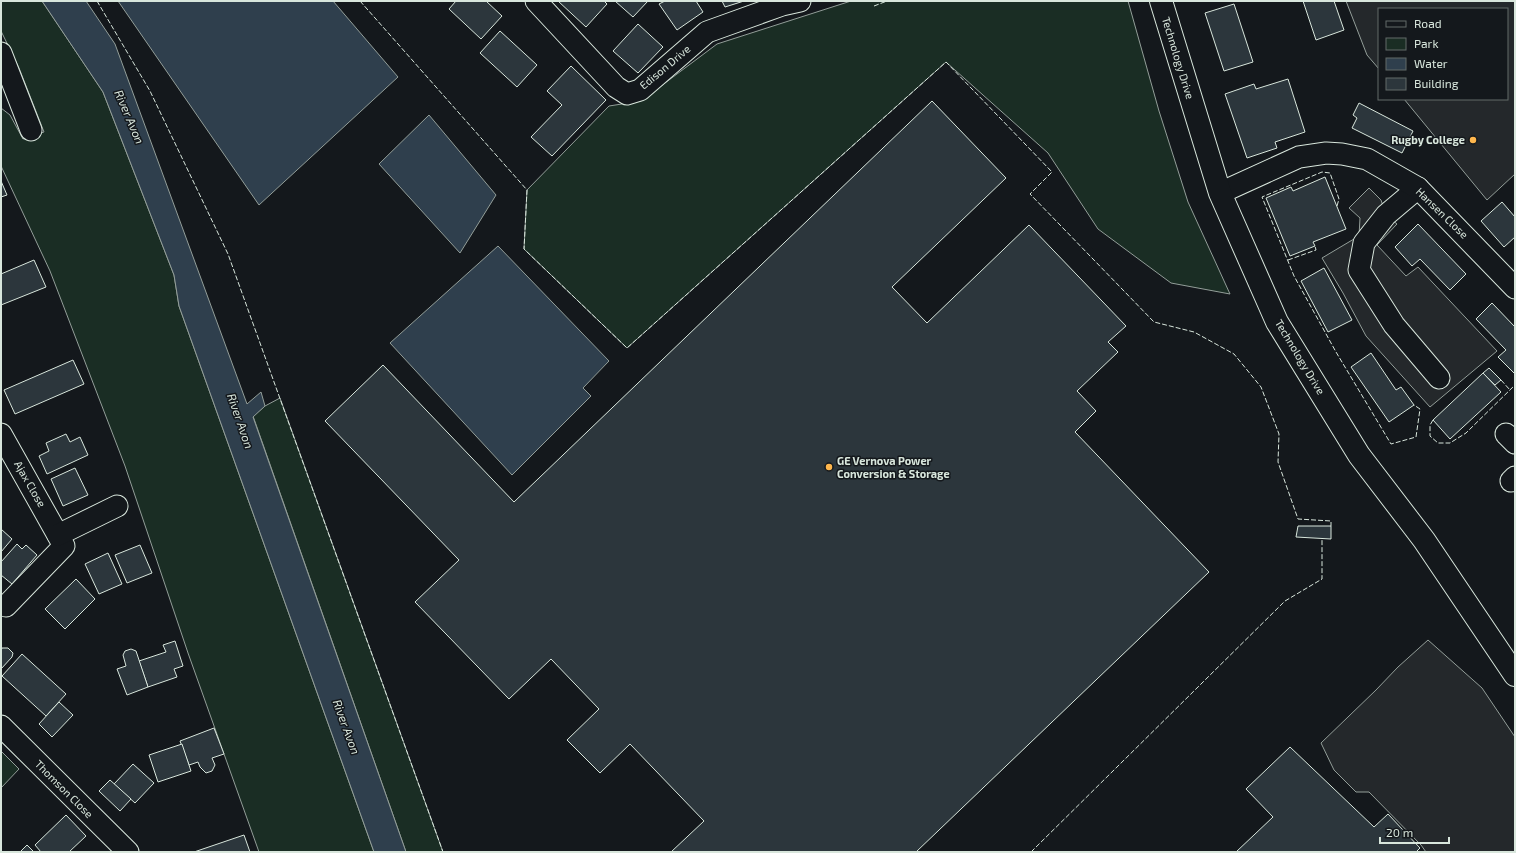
<svg xmlns="http://www.w3.org/2000/svg" width="1516" height="853" font-family="'Exo 2',sans-serif">
  <style>
    .green { fill: #1a2d24; stroke: #939e99 }
    .parking { fill: #24282b; stroke: #939e99 }
    .water { fill: #2f3f4d; stroke: #939e99 }
    .building { fill: #2c363c; stroke: #d8e6dc }
    .lines { fill: none; stroke-linecap: round; stroke-linejoin: round }
    .minor-casing { stroke: #d8e6dc; stroke-width: 23 }
    .tertiary-casing { stroke: #d8e6dc; stroke-width: 24 }
    .minor { stroke: #14181c; stroke-width: 21 }
    .tertiary { stroke: #14181c; stroke-width: 22 }
    .fence { stroke: #d8e6dc; stroke-width: 1; stroke-dasharray: 5 2; stroke-linecap: butt }
    .poi-dot { fill: #ffb74d; stroke: #14181c; stroke-width: 1.5 }
    .labels { text-anchor: middle; stroke-width: 3; stroke-linejoin: round; paint-order: stroke }
    .street-label { font-size: 11px; fill: #d8e6dc; stroke: #14181c }
    .poi-label { font-size: 11px; font-weight: bold; fill: #d8e6dc; stroke: #14181c; text-anchor: end }
    .water-label { font-size: 12px; font-style: italic; fill: #d8e6dc; stroke: #14181c }
  </style>
  <rect width="100%" height="100%" fill="#14181c"/>
  <!-- green -->
  <g class="green">
    <path d="M1,1H42L103,92L174,275L179,306L374,852H259L188,653L125,466L50,271L1,166V108L10,115L23,139L44,132L19,68L1,31Z"/>
    <path d="M851,1H1128L1159,111L1188,202L1230,294L1171,283L1098,229L1048,153L946,62L627,348L524,249L527,190L609,106L641,101L717,44Z"/>
    <path d="M280,398L443,852H406L253,416L265,406Z"/>
    <path d="M1,751L19,769L1,788Z"/>
  </g>
  <!-- parking -->
  <g class="parking">
    <path d="M1346,1H1515V174L1487,200L1404,99H1507V9H1379V69L1367,55Z"/>
    <path d="M1369,188L1381,200L1386,215L1397,224L1377,245L1406,276L1418,267L1497,351L1430,407L1366,336L1343,293L1322,258L1359,236L1360,218L1349,208Z"/>
    <path d="M1428,640L1482,688L1515,737V852H1426L1421,845L1369,792H1356L1334,770L1321,743L1376,690L1398,667Z"/>
  </g>
  <!-- water -->
  <g class="water">
    <path d="M42,1H86L115,44L247,404L261,392L265,406L253,417L406,852H374L179,306L174,275L103,92Z"/>
    <path d="M118,1H333L398,77L259,205Z"/>
    <path d="M429,115L496,195L460,253L379,164Z"/>
    <path d="M498,246L609,361L583,388L591,396L512,475L390,343Z"/>
  </g>
  <!-- building -->
  <g class="building">
    <path d="M456,1H486L502,16L481,39L449,9Z"/>
    <path d="M558,1H604L607,4L586,27Z"/>
    <path d="M615,1H648L633,17Z"/>
    <path d="M665,1H696L703,12L677,30L659,4Z"/>
    <path d="M722,1H744L725,7Z"/>
    <path d="M1303,1H1334L1344,30L1316,40Z"/>
    <path d="M1234,4L1253,62L1224,71L1205,13Z"/>
    <path d="M638,24L663,47L638,73L613,51Z"/>
    <path d="M500,31L537,65L517,87L480,53Z"/>
    <path d="M571,66L606,100L552,156L531,137L562,105L547,91Z"/>
    <path d="M1288,79L1305,132L1275,142L1277,148L1247,158L1225,94L1254,84L1256,89Z"/>
    <path d="M932,101L1006,178L892,287L927,323L1029,225L1126,326L1108,342L1118,352L1077,391L1096,411L1075,432L1209,572L916,852H671L704,821L630,744L600,773L567,740L599,709L551,659L509,699L415,602L459,560L325,421L383,365L514,502Z"/>
    <path d="M1359,103L1413,131L1402,153L1352,128L1357,118L1353,115Z"/>
    <path d="M1325,177L1346,229L1313,242L1315,246L1290,256L1266,198L1291,187L1293,191Z"/>
    <path d="M1,181L7,195L1,197Z"/>
    <path d="M1502,202L1515,217V237L1504,247L1481,221Z"/>
    <path d="M1418,224L1466,274L1450,290L1420,259L1412,266L1395,247Z"/>
    <path d="M34,260L46,287L1,305V274Z"/>
    <path d="M1324,268L1352,320L1328,332L1301,281Z"/>
    <path d="M1492,303L1515,327V374L1498,357L1506,350L1476,319Z"/>
    <path d="M1371,353L1396,390L1401,387L1414,405L1389,422L1351,367Z"/>
    <path d="M73,360L84,384L15,414L4,390Z"/>
    <path d="M1489,368L1501,380L1495,385L1483,373Z"/>
    <path d="M1483,373L1501,392L1450,439L1433,420Z"/>
    <path d="M66,434L70,442L80,437L88,455L47,474L39,456L49,451L46,443Z"/>
    <path d="M75,468L88,495L63,506L51,479Z"/>
    <path d="M1298,526H1331V539L1296,537Z"/>
    <path d="M1,529L12,539L1,552Z"/>
    <path d="M17,544L22,549L26,545L37,555L12,584L1,575V562Z"/>
    <path d="M140,545L152,573L127,583L115,555Z"/>
    <path d="M108,553L122,584L99,594L85,564Z"/>
    <path d="M76,579L95,599L65,629L45,609Z"/>
    <path d="M175,641L183,666L174,669L177,677L148,687L139,661L166,652L163,645Z"/>
    <path d="M2,648H8L13,653L12,657L1,669V650Z"/>
    <path d="M131,649L136,651L148,687L127,695L117,669L126,666L123,655L125,651Z"/>
    <path d="M22,654L66,694L46,716L2,676Z"/>
    <path d="M59,702L73,715L52,737L39,724Z"/>
    <path d="M214,728L224,754L212,758L215,765L212,771L206,773L200,767L198,762L189,765L180,741Z"/>
    <path d="M182,744L191,771L158,782L149,755Z"/>
    <path d="M1290,747L1374,827L1388,814L1420,848L1416,852H1236L1273,817L1246,789Z"/>
    <path d="M133,764L154,783L135,803L114,784Z"/>
    <path d="M110,780L131,799L120,811L99,791Z"/>
    <path d="M66,815L86,836L69,852H41L35,845Z"/>
    <path d="M244,835L250,852H194Z"/>
    <path d="M27,845L34,852H20Z"/>
  </g>
  <g class="lines">
    <defs>
      <g id="minor">
        <path d="M536,1L616,87L627,94L640,90L707,32L782,5L800,1"/>
        <path d="M1,53L31,130"/>
        <path d="M1418,188L1386,215L1364,243L1359,270L1394,325L1439,378"/>
        <path d="M1220,193L1299,157L1326,153L1342,154L1367,159L1418,188L1515,288"/>
        <path d="M1,434L64,546L6,606"/>
        <path d="M1506,434L1515,443"/>
        <path d="M1511,481L1515,477"/>
        <path d="M58,535L117,506"/>
        <path d="M1,726L128,852"/>
      </g>
      <path id="tertiary" d="M1161,1L1220,193L1277,322L1359,455L1424,540L1515,675"/>
    </defs>
    <!-- minor casing -->
    <use href="#minor" class="minor-casing"/>
    <!-- tertiary casing -->
    <use href="#tertiary" class="tertiary-casing"/>
    <!-- minor -->
    <use href="#minor" class="minor"/>
    <!-- tertiary -->
    <use href="#tertiary" class="tertiary"/>
    <!-- fence -->
    <g class="fence">
      <path d="M97,1L150,91L228,254L443,852"/>
      <path d="M360,1L527,190L524,249L627,348L946,62L1052,172L1030,194L1154,322L1194,332L1234,354L1261,387L1279,434L1278,462L1298,519L1331,521V526"/>
      <path d="M874,6L887,1"/>
      <path d="M1337,206L1339,199L1330,173L1322,172L1262,197L1294,276L1336,352L1391,444L1416,437L1420,409L1414,405"/>
      <path d="M1288,260L1316,250L1315,246"/>
      <path d="M1501,380L1510,390"/>
      <path d="M1433,420L1430,425V436L1438,443H1450L1466,433L1515,385"/>
      <path d="M1031,852L1285,601L1322,579V539"/>
    </g>
  </g>
  <!-- markers -->
  <g class="poi-dot">
    <circle cx="1473" cy="140" r="4"/>
    <circle cx="829" cy="467" r="4"/>
  </g>
  <g class="labels">
    <!-- street labels -->
    <g class="street-label">
      <text transform="translate(1178 58) rotate(73)" y="4">Technology Drive</text>
      <text transform="translate(665 67) rotate(-40)" y="4">Edison Drive</text>
      <text transform="translate(1442 213) rotate(44)" y="4">Hansen Close</text>
      <text transform="translate(1300 357) rotate(59)" y="4">Technology Drive</text>
      <text transform="translate(30 484) rotate(60)" y="4">Ajax Close</text>
      <text transform="translate(64 789) rotate(45)" y="4">Thomson Close</text>
    </g>
    <!-- poi labels -->
    <g class="poi-label">
      <text x="1465" y="144">Rugby College</text>
      <text x="837" y="465" text-anchor="start">GE Vernova Power<tspan x="837" dy="13">Conversion &amp; Storage</tspan></text>
    </g>
    <!-- water labels -->
    <g class="water-label">
      <text transform="translate(129 117) rotate(67)" y="4">River Avon</text>
      <text transform="translate(240 421) rotate(71)" y="4">River Avon</text>
      <text transform="translate(346 727) rotate(70)" y="4">River Avon</text>
    </g>
  </g>
  <!-- border -->
  <rect width="1516" height="853" fill="none" stroke="#d8e6dc" stroke-width="4"/>
  <!-- legend -->
  <rect x="1378" y="8" width="130" height="92" fill="#14181c" stroke="#626a69"/>
  <rect x="1386" y="21" width="20" height="6" fill="#14181c" stroke="#626a69"/>
  <text x="1414" y="28" font-size="12" fill="#d8e6dc">Road</text>
  <rect x="1386" y="38" width="20" height="12" fill="#1a2d24" stroke="#626a69"/>
  <text x="1414" y="48" font-size="12" fill="#d8e6dc">Park</text>
  <rect x="1386" y="58" width="20" height="12" fill="#2f3f4d" stroke="#626a69"/>
  <text x="1414" y="68" font-size="12" fill="#d8e6dc">Water</text>
  <rect x="1386" y="78" width="20" height="12" fill="#2c363c" stroke="#626a69"/>
  <text x="1414" y="88" font-size="12" fill="#d8e6dc">Building</text>
  <!-- scale -->
  <path d="M1380 837v6h69v-6" fill="none" stroke="#d8e6dc" stroke-width="2"/>
  <text x="1386" y="837" font-size="12" fill="#d8e6dc" stroke="#14181c" stroke-width="3" paint-order="stroke">20 m</text>
</svg>
